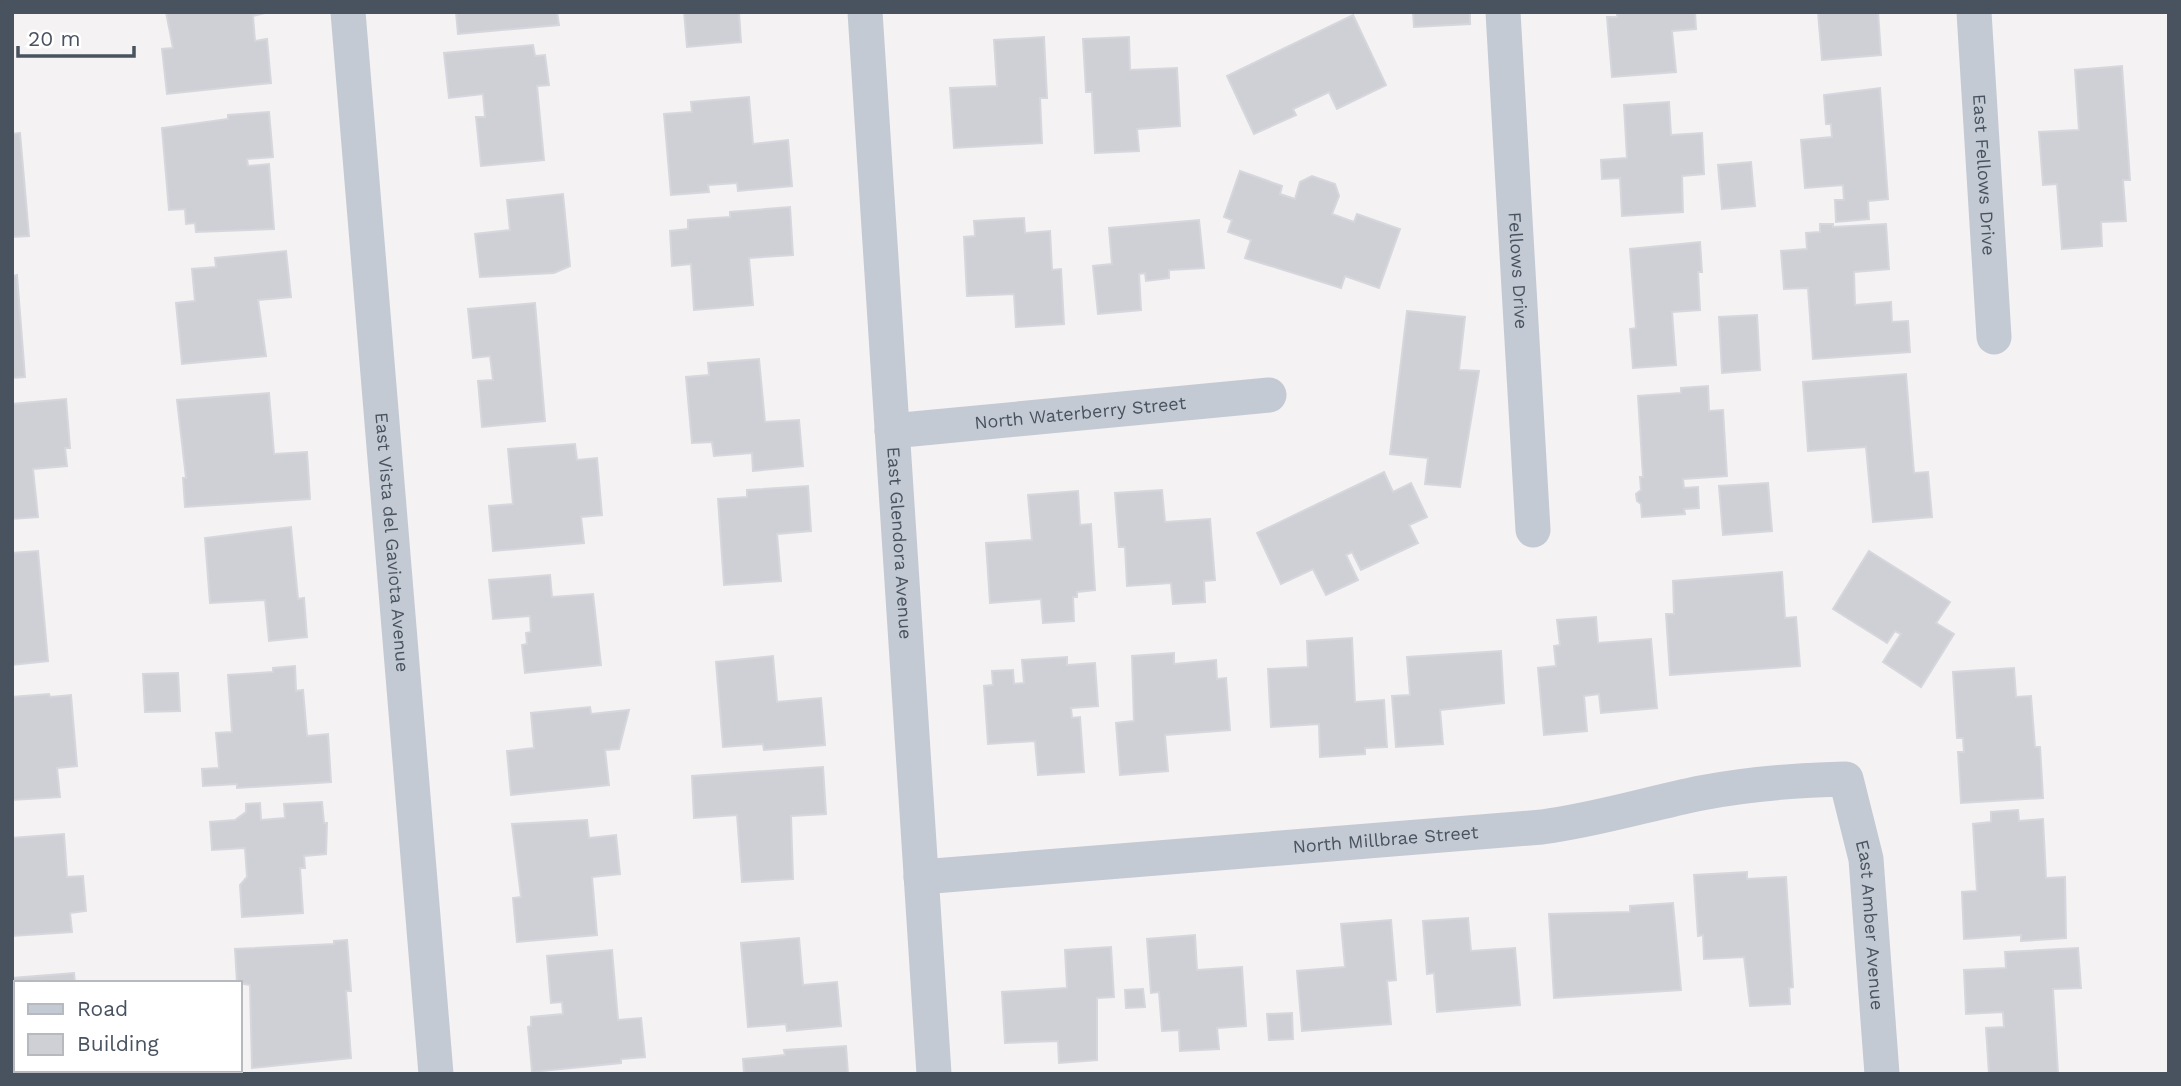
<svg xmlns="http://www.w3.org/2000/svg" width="2181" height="1086" font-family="'Work Sans',sans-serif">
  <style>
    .building { fill: #ced0d6; stroke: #d6d7dd; stroke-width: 2 }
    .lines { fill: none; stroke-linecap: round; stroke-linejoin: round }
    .minor { stroke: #c3cad3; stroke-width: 35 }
    .labels { text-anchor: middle; stroke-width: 6; stroke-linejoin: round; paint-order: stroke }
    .street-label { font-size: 18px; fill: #495360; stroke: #fff }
  </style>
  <rect width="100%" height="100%" fill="#f4f2f2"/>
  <!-- building -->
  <g class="building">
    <path d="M166,12H269L253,16L255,41L267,39L271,83L167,94L162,49L173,48Z"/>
    <path d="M456,12H557L559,25L458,34Z"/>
    <path d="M684,12H739L741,42L687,47Z"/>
    <path d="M1413,12H1470V24L1414,27Z"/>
    <path d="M1617,12H1695L1696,29L1672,31L1676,72L1612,77L1607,17H1617Z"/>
    <path d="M1818,12H1878L1881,55L1822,60Z"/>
    <path d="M1353,15L1386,85L1337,109L1329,92L1293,109L1296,115L1254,134L1227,76Z"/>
    <path d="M1044,37L1047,98H1040L1042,143L954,148L950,88L997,86L994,40Z"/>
    <path d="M1129,37L1130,70L1177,68L1180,126L1137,129L1139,151L1095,153L1092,92H1086L1083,39Z"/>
    <path d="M533,45L535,56L545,55L549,85L537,86L544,160L481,166L476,117H485L483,94L449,98L444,53Z"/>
    <path d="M2122,66L2130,180H2123L2126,221L2101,222L2102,246L2062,249L2057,184L2043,185L2039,132L2079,130L2075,70Z"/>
    <path d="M1880,88L1888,199L1868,201L1869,219L1836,222L1835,200H1844L1843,185L1805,188L1801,140L1832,137L1831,124H1826L1824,95Z"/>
    <path d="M749,97L753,144L788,140L792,186L738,191L737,183L708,185L709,192L671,195L664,114L692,112L691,102Z"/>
    <path d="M1669,102L1671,135L1702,133L1704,174L1682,176L1683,212L1622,216L1620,178L1602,179L1601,160L1627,158L1624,105Z"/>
    <path d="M269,112L273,157L247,159L248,166L269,164L274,229L196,232L195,223L186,224L185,209L169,210L162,128L228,119V115Z"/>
    <path d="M20,133L29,236L12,237V134Z"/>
    <path d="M1751,162L1755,206L1722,209L1718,165Z"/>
    <path d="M1240,171L1282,186L1280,194L1295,199L1300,182L1312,176L1335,184L1339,196L1332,214L1354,222L1357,214L1400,229L1379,288L1345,276L1341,288L1245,258L1251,240L1228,232L1232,220L1224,217Z"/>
    <path d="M563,194L570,266L554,273L480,277L475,234L510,230L507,200Z"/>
    <path d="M790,207L793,255L749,258L753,305L694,310L691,264L672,266L670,231L688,229V220L730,217V212Z"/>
    <path d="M1024,218L1025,233L1050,231L1052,270L1061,269L1064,324L1016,327L1014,294L967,296L964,237L975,236L974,221Z"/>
    <path d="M1199,220L1204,268L1169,270V278L1146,281L1145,273L1139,274L1141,310L1098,314L1093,266L1112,264L1109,228Z"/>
    <path d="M1820,224H1833V227L1886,224L1889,269L1854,272L1855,305L1891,302L1892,322L1908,321L1910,352L1813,359L1808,288L1784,289L1781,251L1807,249L1806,233L1820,232Z"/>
    <path d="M1700,242L1702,272H1698L1700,310L1672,312L1676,365L1633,368L1630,329L1636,328L1630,249Z"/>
    <path d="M286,251L291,297L258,300L266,356L182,364L176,303L195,301L192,269L216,267L215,258Z"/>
    <path d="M17,275L25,377L12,378V276Z"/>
    <path d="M535,303L545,421L482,427L478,381L493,380L490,356L473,358L468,309Z"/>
    <path d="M1407,311L1465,317L1459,370L1479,371L1460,487L1425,484L1428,458L1390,454Z"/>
    <path d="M1757,315L1760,370L1722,373L1719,317Z"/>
    <path d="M759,359L765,422L799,420L803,466L753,471L752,453L714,456L712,442L692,443L686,377L709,375L708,363Z"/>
    <path d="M1906,374L1914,473L1928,472L1932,517L1873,522L1866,447L1808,451L1803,382Z"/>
    <path d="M1708,386L1709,411L1723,410L1727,476L1683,479L1684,488L1698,487L1699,508L1684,509L1685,514L1642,517L1641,504L1637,501L1636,494L1641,490L1640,477H1643L1638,396L1681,393V388Z"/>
    <path d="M269,393L274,454L307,452L310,499L185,507L183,478H186L177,400Z"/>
    <path d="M66,399L70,448H65L67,466L33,469L38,517L12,519V404Z"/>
    <path d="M575,444L577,460L597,458L602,515L581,517L584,543L493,551L489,506L513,504L508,449Z"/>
    <path d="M1384,472L1393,492L1411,483L1427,517L1409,525L1418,543L1361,570L1352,552L1346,555L1358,580L1326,595L1313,569L1281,584L1257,533Z"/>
    <path d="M1768,483L1772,531L1723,535L1719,486Z"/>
    <path d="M808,486L811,531L777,534L781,581L724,585L718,499L747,497V490Z"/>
    <path d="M1162,490L1165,522L1210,519L1215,580L1204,581L1205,602L1173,604L1171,583L1127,586L1125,547H1119L1115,493Z"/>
    <path d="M1078,491L1080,525L1091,524L1095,590L1077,592V597H1073L1074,621L1043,623L1041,599L990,603L986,543L1032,540L1028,495Z"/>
    <path d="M291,527L298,599L304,598L307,637L269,641L265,600L210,603L205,538Z"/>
    <path d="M38,551L48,661L12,665V553Z"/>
    <path d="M1869,551L1950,602L1936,623L1954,634L1921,687L1883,662L1901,634L1895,631L1887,643L1833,609Z"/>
    <path d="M1782,572L1785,618L1796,617L1800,666L1670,675L1666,614H1674L1673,581Z"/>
    <path d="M550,575L552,597L593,594L601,665L525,673L522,645L527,644L526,633L531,632L530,616L493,619L489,580Z"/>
    <path d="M1596,617L1598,643L1651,639L1657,708L1601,713L1599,694L1584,696L1587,731L1544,735L1538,668L1556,666L1554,646L1560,645L1557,620Z"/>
    <path d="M1352,638L1355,702L1384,700L1387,747L1365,748V754L1320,757L1319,724L1271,727L1268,669L1308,667L1307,641Z"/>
    <path d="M1501,651L1504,703L1440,710L1443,744L1396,747L1392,696L1410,695L1407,657Z"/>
    <path d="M1174,653V664L1216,660L1217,679L1226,678L1230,730L1165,735L1168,771L1120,775L1116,723L1134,721L1132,656Z"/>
    <path d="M773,656L777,702L821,698L825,745L764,750L763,744L723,747L716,662Z"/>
    <path d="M1067,657V665L1095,663L1098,706L1071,708L1072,718L1080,717L1084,772L1038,775L1035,741L988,744L984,686L993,685L992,671L1013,670L1014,684L1024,683L1022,660Z"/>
    <path d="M295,666L296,691L303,690L307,736L328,734L331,782L237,788V784L203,786L202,769L219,768L216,733L232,732L228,675L273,672V668Z"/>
    <path d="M2014,668L2016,697L2031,696L2035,747H2040L2043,798L1961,803L1958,752H1964L1963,738H1957L1953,672Z"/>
    <path d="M178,673L180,711L145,712L143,674Z"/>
    <path d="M49,694L50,697L71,695L77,766L57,768L60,797L12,800V697Z"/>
    <path d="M590,707L591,714L629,710L619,749L605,750L609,785L511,795L507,751L534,748L531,713Z"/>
    <path d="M823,767L826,814L791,816L793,879L742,882L737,815L694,818L692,776Z"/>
    <path d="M322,802L324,823H327L326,854L304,856L305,868H300L303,913L242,917L240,885L247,877L245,848L212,850L210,822L235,820L246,812V804L260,803L261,820L285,818L284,804Z"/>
    <path d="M2018,810L2019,821L2043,819L2046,878L2065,877L2066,938L2021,941V935L1964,939L1962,892L1977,891L1973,824L1991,822V812Z"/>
    <path d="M587,820L589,838L616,835L620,874L592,877L597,935L517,942L513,898L521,897L512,824Z"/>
    <path d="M64,834L67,877L83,876L86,911L70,913L72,932L12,936V838Z"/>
    <path d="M1747,872V879L1786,877L1793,987L1789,988L1790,1004L1750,1006L1744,957L1704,959L1703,935L1698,936L1694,875Z"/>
    <path d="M1673,903L1681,990L1554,998L1549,914L1630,912V906Z"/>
    <path d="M1468,918L1471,951L1515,948L1520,1005L1437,1012L1434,973L1427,974L1423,921Z"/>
    <path d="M1391,920L1396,980L1387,981L1391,1024L1302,1031L1297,971L1345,967L1341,924Z"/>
    <path d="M1195,935L1197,970L1242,967L1246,1026L1217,1028L1219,1049L1180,1051L1179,1030L1162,1031L1159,992L1151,993L1147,939Z"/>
    <path d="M799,938L803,985L837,982L841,1026L787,1031L786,1024L748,1027L741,943Z"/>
    <path d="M347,940L351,991H346L351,1058L252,1068L250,985L237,983L235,949L334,944V941Z"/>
    <path d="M1111,947L1114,997L1097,998V1060L1059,1063L1058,1041L1005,1043L1002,992L1067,988L1065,950Z"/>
    <path d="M2078,948L2081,988L2053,989L2058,1074H1989L1986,1028L2004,1027L2003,1012L1966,1014L1964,970L2006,968L2005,952Z"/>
    <path d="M612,950L618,1020L641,1018L645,1057L621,1059V1063L532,1072L528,1027L531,1026V1017L563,1014L562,1002L551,1003L547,956Z"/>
    <path d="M74,973L75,983H16V1070H82V1074H12V978Z"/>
    <path d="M1143,989L1145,1007L1126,1008L1125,990Z"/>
    <path d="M1292,1013L1293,1039L1269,1040L1267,1014Z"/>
    <path d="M846,1046L848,1074H744L743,1059L785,1055L784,1050Z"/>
  </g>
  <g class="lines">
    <!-- minor -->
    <g class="minor">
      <path id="s1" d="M348,12L436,1074"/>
      <path id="s2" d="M865,12L934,1074"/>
      <path id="s3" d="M1503,12L1533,530"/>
      <path id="s4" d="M1974,12L1994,337"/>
      <path id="s5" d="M892,431L1269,395"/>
      <path id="s6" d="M921,877L1542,827C1596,820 1647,804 1701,793C1748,784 1798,780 1846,779L1866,859L1882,1074"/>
    </g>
  </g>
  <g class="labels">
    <!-- street labels -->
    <g class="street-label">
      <text dy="6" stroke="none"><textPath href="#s4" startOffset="163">East Fellows Drive</textPath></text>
      <text dy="6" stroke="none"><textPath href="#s3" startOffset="259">Fellows Drive</textPath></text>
      <text dy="6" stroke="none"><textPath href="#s5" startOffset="189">North Waterberry Street</textPath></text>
      <text dy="6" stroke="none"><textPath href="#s1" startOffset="532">East Vista del Gaviota Avenue</textPath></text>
      <text dy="6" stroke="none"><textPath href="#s2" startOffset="532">East Glendora Avenue</textPath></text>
      <text dy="6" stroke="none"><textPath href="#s6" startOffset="466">North Millbrae Street</textPath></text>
      <text dy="6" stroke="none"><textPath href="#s6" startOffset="1080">East Amber Avenue</textPath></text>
    </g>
  </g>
  <!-- border -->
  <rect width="2181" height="1086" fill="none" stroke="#495360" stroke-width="28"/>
  <!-- legend -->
  <rect x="14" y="981" width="228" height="91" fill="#ffffff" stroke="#b6babf" stroke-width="2"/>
  <rect x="28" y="1004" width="35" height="10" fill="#c3cad3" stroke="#b6babf" stroke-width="2"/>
  <text x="77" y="1016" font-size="21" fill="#495360">Road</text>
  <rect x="28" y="1034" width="35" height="21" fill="#ced0d6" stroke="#b6babf" stroke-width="2"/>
  <text x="77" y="1051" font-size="21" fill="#495360">Building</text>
  <!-- scale -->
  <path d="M18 46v10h116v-10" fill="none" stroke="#495360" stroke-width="3.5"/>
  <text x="28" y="46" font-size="21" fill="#495360" stroke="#ffffff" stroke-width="5" paint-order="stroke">20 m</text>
</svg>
